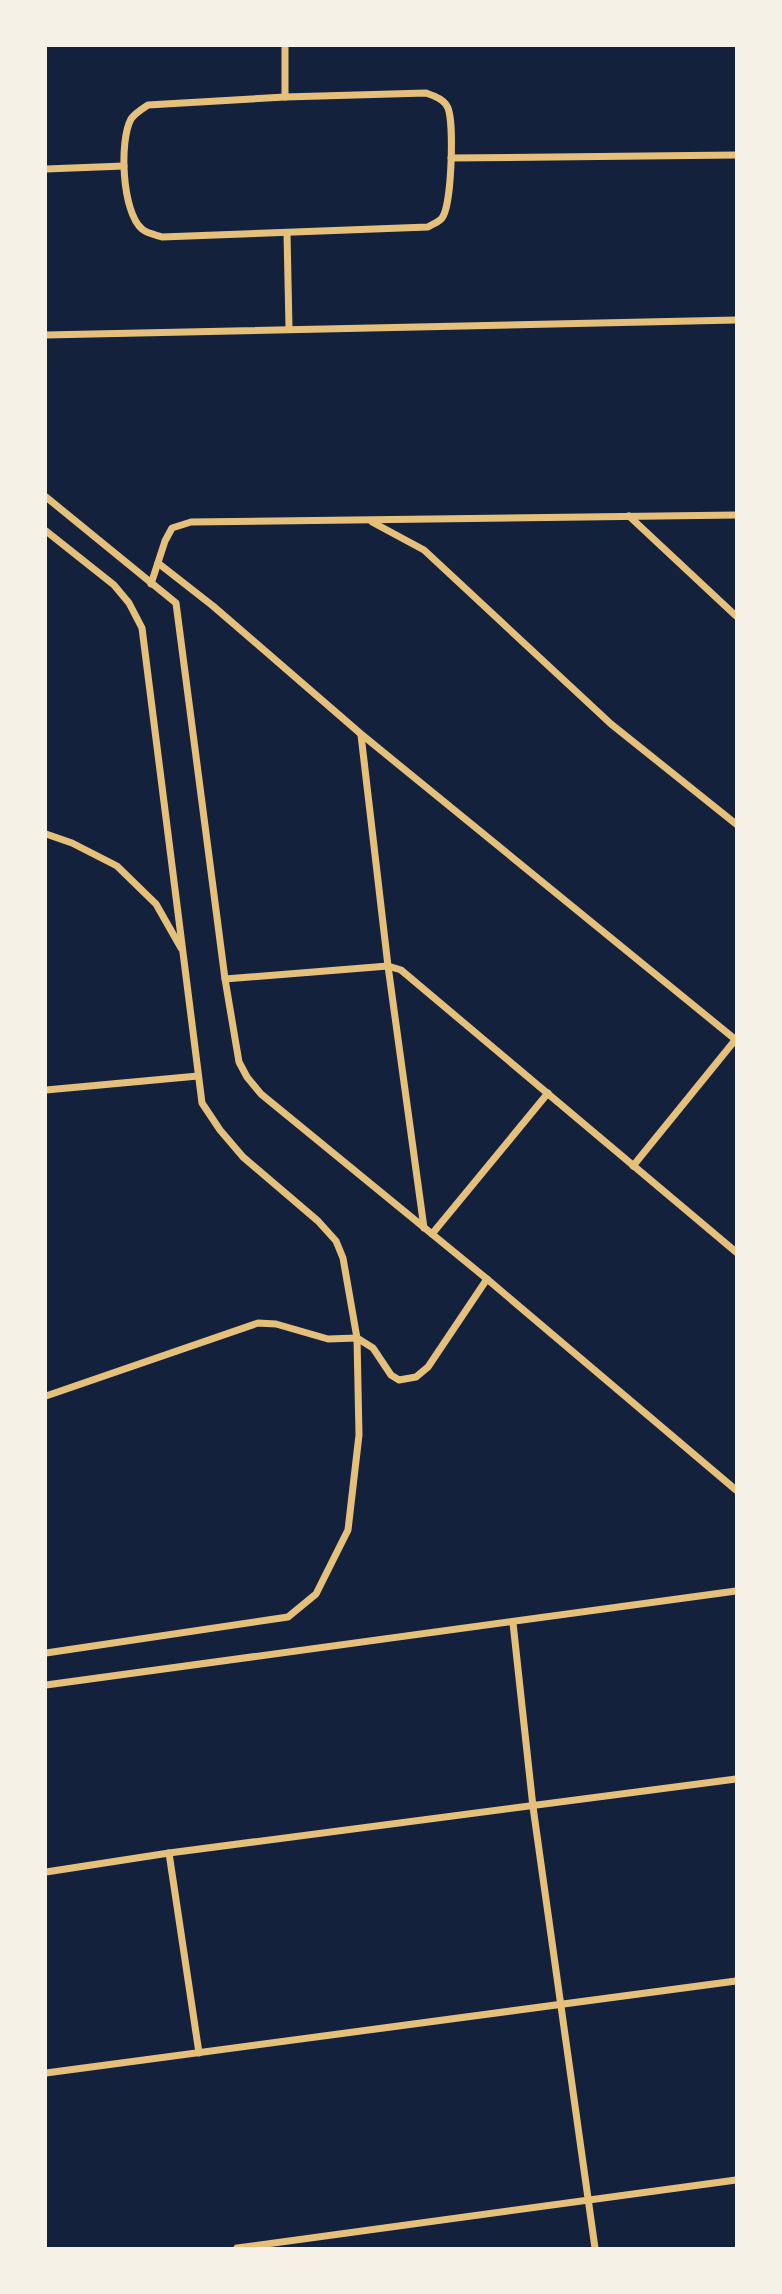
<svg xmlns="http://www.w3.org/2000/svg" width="782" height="2294" font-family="'DM Sans',sans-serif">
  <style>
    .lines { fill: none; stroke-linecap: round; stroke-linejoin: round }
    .minor { stroke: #e5c07b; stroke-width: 7 }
  </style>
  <rect width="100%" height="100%" fill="#14213d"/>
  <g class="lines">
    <!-- minor -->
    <g class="minor">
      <path d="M285,46V97"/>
      <path d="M426,93C434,96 444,99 448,108C454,123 452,205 442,218C439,222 433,224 428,227L162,237C156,235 146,233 142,229C122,212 119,141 131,119C135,113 142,109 148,105L285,97Z"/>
      <path d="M451,158L736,155"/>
      <path d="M46,169L124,166"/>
      <path d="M287,233L289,328"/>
      <path d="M46,335L736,320"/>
      <path d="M46,497L176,603L225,979L239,1062L247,1077L261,1094L487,1279L736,1490"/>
      <path d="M629,516L736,616"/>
      <path d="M372,522L424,550L611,724L736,824"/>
      <path d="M46,531L114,585L129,603L142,628L202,1103L220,1130L243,1157L318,1221L336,1241L343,1258L357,1338L359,1435L348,1530L316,1594L288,1617L46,1653"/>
      <path d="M158,563L213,606L361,734L736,1040"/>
      <path d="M151,584L165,541L172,528L191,522L736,515"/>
      <path d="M361,735L388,966L424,1228"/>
      <path d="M46,834L72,843L117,866L156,904L181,948"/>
      <path d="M225,979L388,966L401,970L736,1252"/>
      <path d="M46,1090L198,1076"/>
      <path d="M633,1166L736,1039"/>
      <path d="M432,1234L548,1093"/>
      <path d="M46,1396L258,1323L276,1324L328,1339L357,1338L373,1348L391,1375L399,1380L416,1377L428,1367L487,1279"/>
      <path d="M513,1623L533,1807L595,2248"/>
      <path d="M46,1685L736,1591"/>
      <path d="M169,1853L199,2053"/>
      <path d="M46,1872L169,1853L736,1779"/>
      <path d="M46,2073L736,1981"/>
      <path d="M237,2248L736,2180"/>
    </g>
  </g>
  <!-- border -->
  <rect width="782" height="2294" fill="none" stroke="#f6f1e7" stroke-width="94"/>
</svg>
